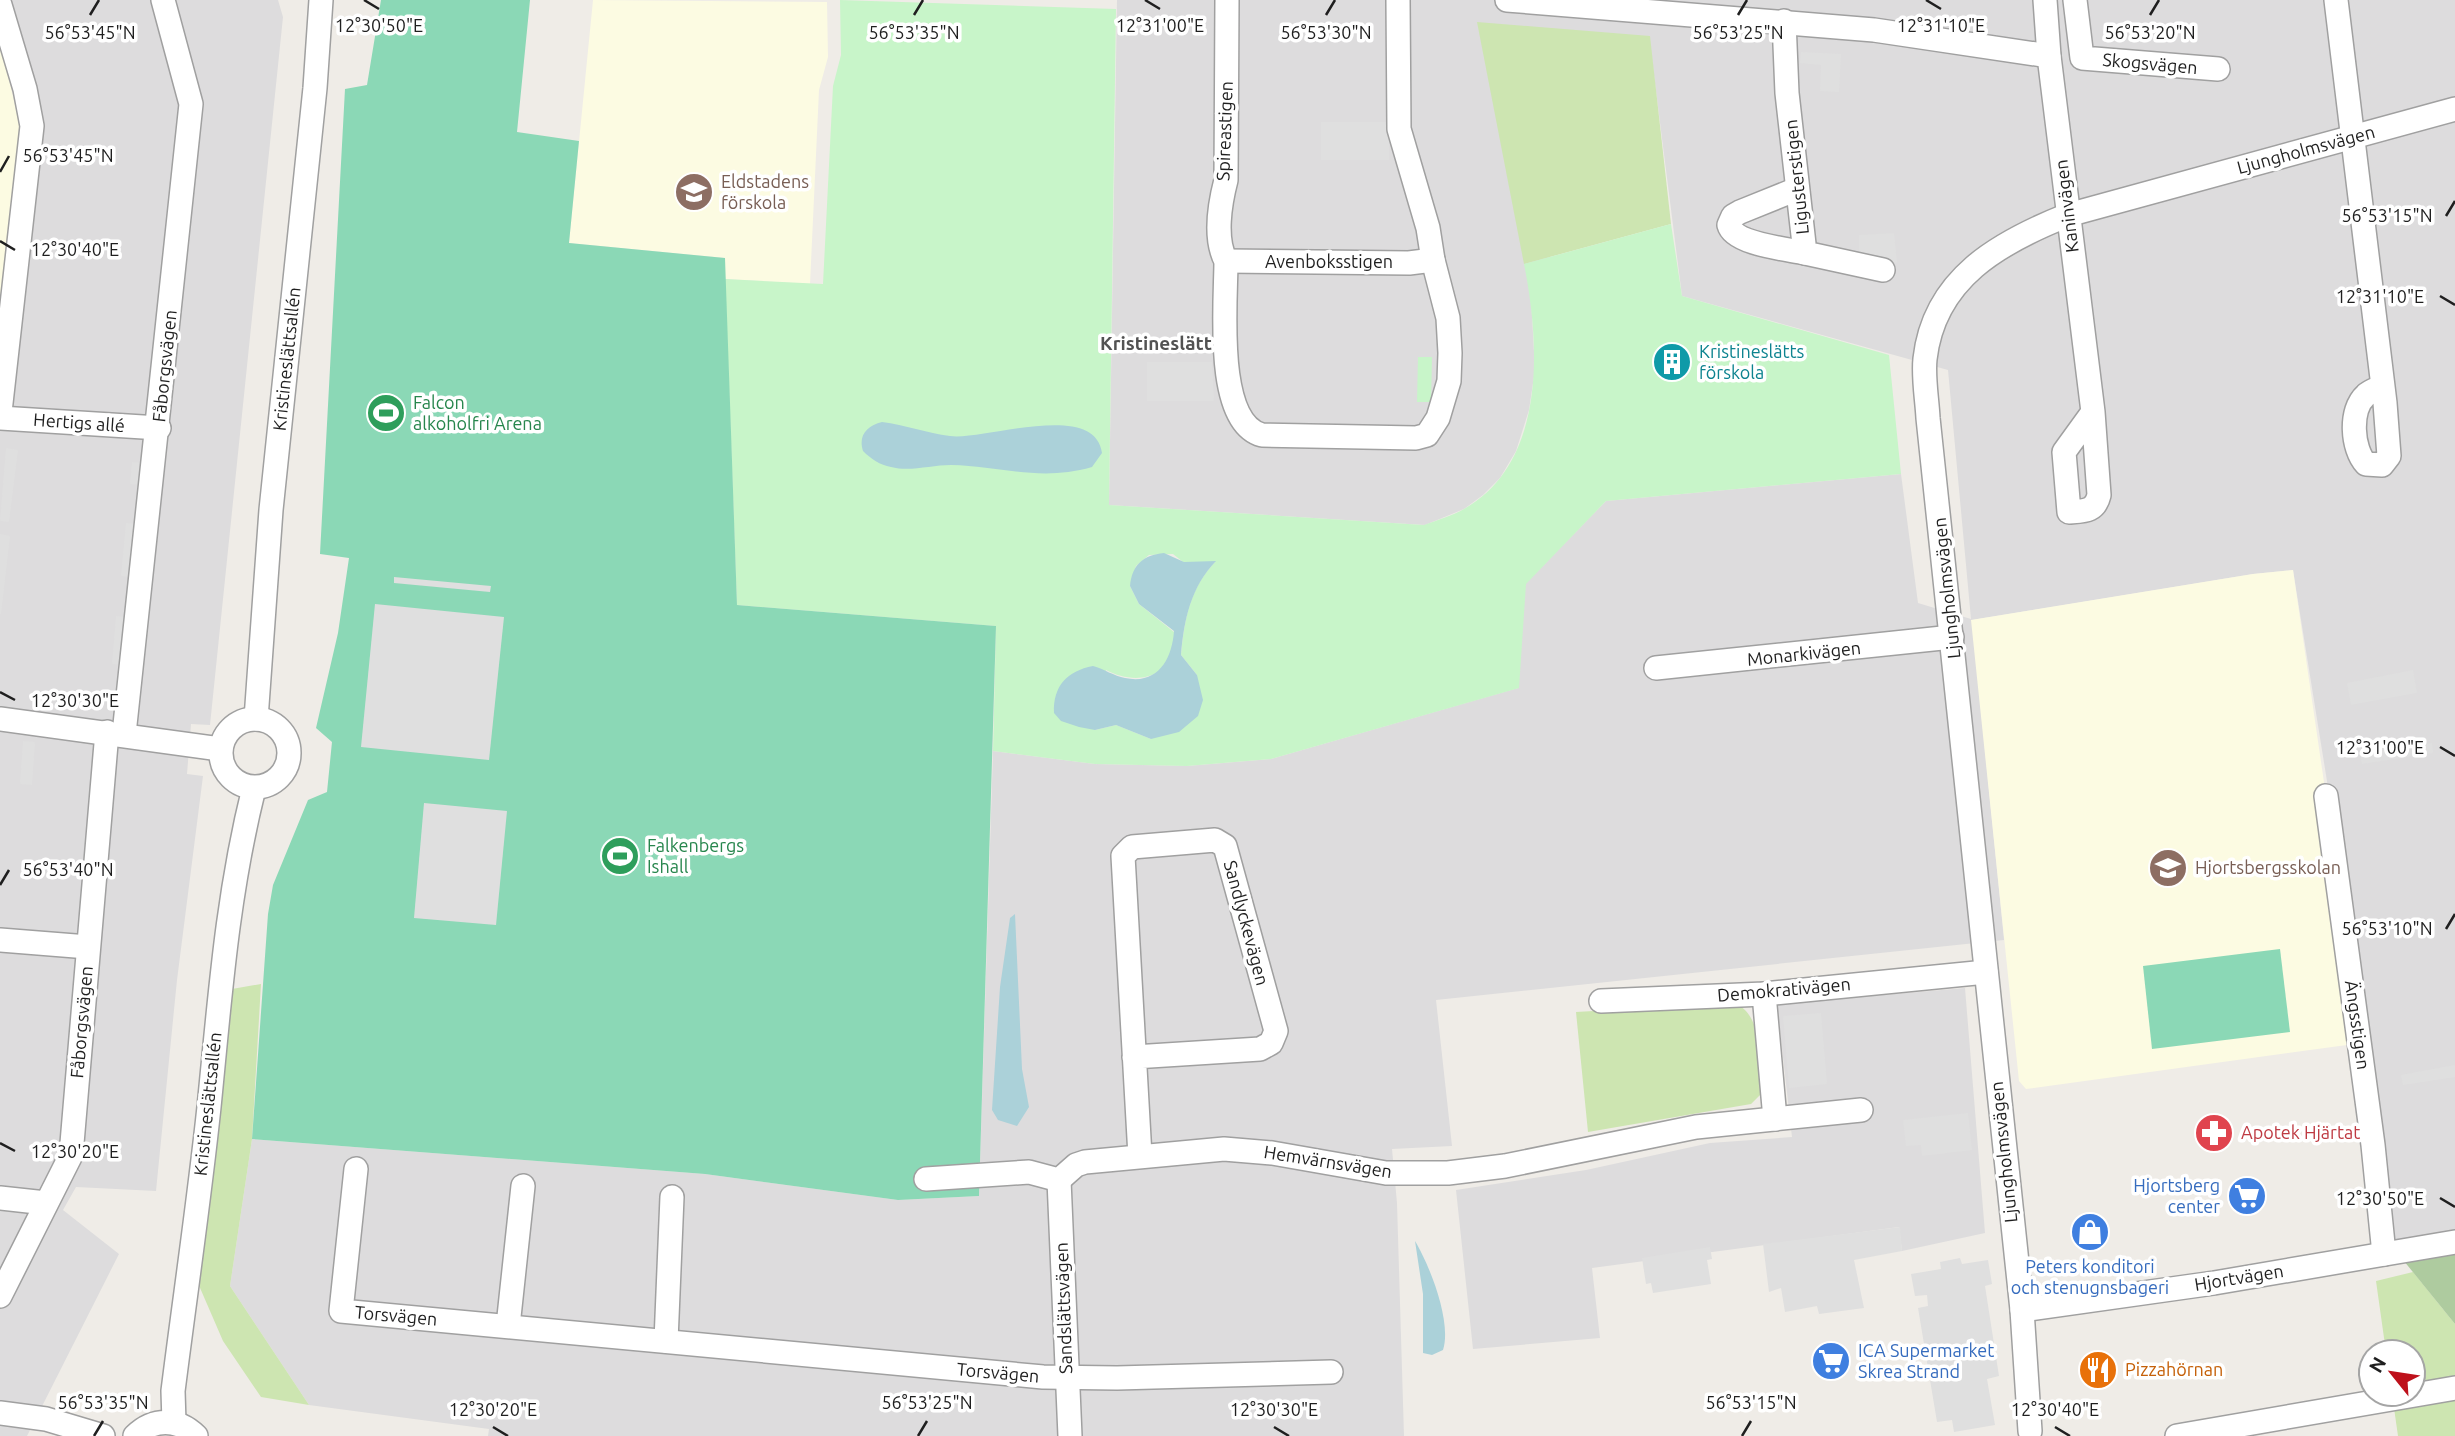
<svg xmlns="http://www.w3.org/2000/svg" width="2455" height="1436" font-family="Ubuntu,sans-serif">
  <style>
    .residential { fill: #dddcdd }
    .education { fill: #fcfbe2 }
    .grass { fill: #cde5b1 }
    .forest { fill: #aecb9f }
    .park { fill: #c8f5c9; fill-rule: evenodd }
    .pitch { fill: #8bd8b6 }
    .parking { fill: #dfdfdf }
    .water { fill: #abd1d9 }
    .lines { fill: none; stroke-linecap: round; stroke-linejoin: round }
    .minor-casing { stroke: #a0a0a0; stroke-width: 26 }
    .minor { stroke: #fff; stroke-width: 23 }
    .ticks { fill: none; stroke: #1f1f1f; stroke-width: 2.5 }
    .labels { text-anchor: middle; stroke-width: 7; stroke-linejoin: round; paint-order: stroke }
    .street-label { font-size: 18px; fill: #1f1f1f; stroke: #fff }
    .education-label { font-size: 18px; fill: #785e54; stroke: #fff; text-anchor: start }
    .culture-label { font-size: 18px; fill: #0d838f; stroke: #fff; text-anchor: start }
    .leisure-label { font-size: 18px; fill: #27864d; stroke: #fff; text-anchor: start }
    .health-label { font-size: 18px; fill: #be3a42; stroke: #fff; text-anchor: start }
    .shop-label { font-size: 18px; fill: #366cbe; stroke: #fff; text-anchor: end }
    .food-label { font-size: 18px; fill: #c56008; stroke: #fff; text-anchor: start }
    .neighbourhood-label { font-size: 19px; font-weight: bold; fill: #525252; stroke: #fff }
    .ticks-label { font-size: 18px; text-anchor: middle; fill: #1f1f1f; stroke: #fff; stroke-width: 7; stroke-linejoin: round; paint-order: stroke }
  </style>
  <rect width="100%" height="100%" fill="#efece7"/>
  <!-- residential -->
  <g class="residential">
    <path d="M6,0H278L283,17L210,725L191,724L187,774L203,776L177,980L156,1191L76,1187L63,1210L119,1254L27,1436H0V399L38,121Z"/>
    <path d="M1117,0H2455V1233L2391,1245L2369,1042L2293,570L2253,574L1972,620L2004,940L1436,1000L1452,1146L1392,1149L1397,1203L1404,1436H488L489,1429L309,1405L230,1286L252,1139L705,1174L898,1200L979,1196L993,751L1095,764L1187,766L1271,759L1518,688L1525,584L1606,501L1901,474L1918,603L1971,619L1948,370L1682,296L1649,36L1531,297L1535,370L1529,410L1516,451L1500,478L1483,495L1464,509L1425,525L1109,505Z"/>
    <path d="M1965,988L1985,1233L1902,1251L1899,1227L1592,1268L1600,1338L1473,1349L1456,1190L1586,1170L1710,1143L1792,1137L1777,1004Z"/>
  </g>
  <!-- education -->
  <g class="education">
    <path d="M593,0L827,2L828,57L819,90L810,284L725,279V258L569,243Z"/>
    <path d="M0,40L20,127L0,307Z"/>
    <path d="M2293,570L2326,796L2369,1042L2026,1089L2019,1081L1971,620L2253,574Z"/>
  </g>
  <!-- grass -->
  <g class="grass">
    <path d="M1477,22L1650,36L1671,224L1524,264Z"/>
    <path d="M261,984L252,1139L230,1286L309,1405L261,1397L223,1341L194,1274L232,989Z"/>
    <path d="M1733,1003C1765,1013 1759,1065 1762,1093L1751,1104L1588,1132L1576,1012Z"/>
    <path d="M2413,1272L2455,1324V1436H2398L2392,1394H2413V1352H2386L2376,1281Z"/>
  </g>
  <!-- forest -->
  <path class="forest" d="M2455,1233V1324L2391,1245Z"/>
  <!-- park -->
  <g class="park">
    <path d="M840,0L1116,9L1109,505L1424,525C1437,520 1452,516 1464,509C1547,462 1540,344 1524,264L1671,224L1682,296L1889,355L1901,474L1606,501L1526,584L1519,688L1271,759L1187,766L1095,764L993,751L996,626L737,605L725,279L823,284L833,86L841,55ZM1173,554L1183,562H1215C1190,588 1184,620 1181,655L1197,675L1151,739L1116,725L1095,730L1106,670C1129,682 1160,683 1172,654C1174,648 1174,638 1174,632L1139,604L1130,586L1136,566L1149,555Z"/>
    <path d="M1418,357H1432L1431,402H1417Z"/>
  </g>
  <!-- pitch -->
  <g class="pitch">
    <path d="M381,0H530L517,132L579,141L569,243L725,258L737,605L996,626L979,1196L898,1200L705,1174L252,1139L268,914L273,885L308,800L327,792L332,742L316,728L338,633L349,558L320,554L345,89L367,85Z"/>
    <path d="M2280,949L2290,1032L2152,1049L2143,966Z"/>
  </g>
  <!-- parking -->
  <g class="parking">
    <path d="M1801,52L1841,54L1839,92L1820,91L1821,65L1800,63Z"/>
    <rect x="1321" y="122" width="68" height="38"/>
    <path d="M1894,233L1897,263L1859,258V235Z"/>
    <path d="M1147,362H1212L1214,401H1147Z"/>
    <path d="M6,448L18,450L9,522L0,521Z"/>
    <path d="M132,462L144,463L142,485L130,484Z"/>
    <path d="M126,523L137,524L132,577L121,576Z"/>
    <path d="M0,534L10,536L1,614H0Z"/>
    <path d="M394,577L491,586L490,592L394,583Z"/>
    <path d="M375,604L504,617L489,760L361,747Z"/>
    <path d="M116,616L129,617L125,665L112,664Z"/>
    <path d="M2413,670L2417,693L2351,705L2347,683Z"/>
    <path d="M23,741L35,742L32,785L20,784Z"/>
    <path d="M2432,743L2433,753L2362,764L2360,754Z"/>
    <path d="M424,803L507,811L496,925L414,918Z"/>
    <path d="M1821,1013L1827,1084L1789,1088L1783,1016Z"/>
    <path d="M2455,1065V1077L2403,1085L2401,1075Z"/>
    <path d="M1968,1113L1972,1150L1922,1156L1921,1145L1906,1146L1903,1120Z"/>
    <path d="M1900,1227L1902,1251L1854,1260L1864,1308L1819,1314L1817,1306L1785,1312L1781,1288L1769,1292L1763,1244Z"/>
    <path d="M1710,1247L1712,1259L1707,1260L1711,1284L1653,1293L1651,1283L1646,1284L1642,1258Z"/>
    <path d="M1960,1258L1962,1264L1988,1260L1992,1284L1985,1286L1999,1376L1987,1379L1995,1425L1954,1432L1952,1420L1937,1422L1918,1308L1928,1306L1927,1295L1915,1296L1911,1274L1941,1269L1940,1262Z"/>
  </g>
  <!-- water -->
  <g class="water">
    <path d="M882,422C905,425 927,433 950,436C983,441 1095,399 1102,453L1092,467C1040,482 1001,466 951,465C931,465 910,472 891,467C880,465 871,459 863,451C858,435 867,426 882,422Z"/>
    <path d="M1164,553L1184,562L1216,561C1191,587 1184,619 1181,655L1197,675L1203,700L1198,716L1179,732L1151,739L1116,725L1095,730L1079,727L1061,721L1054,713C1053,686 1067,671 1093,666C1104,669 1114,676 1125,678C1158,685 1172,659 1174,631L1139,604L1130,586C1132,565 1143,555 1164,553Z"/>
    <path d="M1015,914L1022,1069L1029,1107L1017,1126L998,1120L992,1110L1000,987L1010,918Z"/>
    <path d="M1415,1241C1430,1266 1452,1322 1443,1350L1432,1355L1423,1353V1294Z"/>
  </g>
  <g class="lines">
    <defs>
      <g id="minor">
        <path d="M1227,0L1226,180C1220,203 1214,239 1226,261C1226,302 1214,422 1262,435L1416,438L1427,435L1438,418L1449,381L1450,353L1448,318L1433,260L1428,228L1399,129L1398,0"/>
        <path d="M1507,0L1874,30L2049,56"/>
        <path d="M2045,0L2049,56L2093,412L2099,495C2095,512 2084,511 2069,512L2064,452L2093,412"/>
        <path d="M2075,0L2082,58L2218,69"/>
        <path d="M2336,0L2385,403L2389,456L2382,465L2366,464C2352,449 2349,410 2366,395C2370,391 2377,389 2381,387"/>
        <path d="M0,5L25,89L32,126L0,412"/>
        <path d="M1784,21L1787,93L1805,253L1883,270"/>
        <path d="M1797,189L1740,212L1733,216L1729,225C1734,244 1787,249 1805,253"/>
        <path d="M1226,261L1409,263L1433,260"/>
        <path d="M0,418L159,428"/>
        <path d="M1656,668L1952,637"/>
        <circle cx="255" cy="753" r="34"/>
        <path d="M0,719L220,749"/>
        <path d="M256,719L271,510L315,88L321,0"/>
        <path d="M124,734L191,104L163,0"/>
        <path d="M2326,796L2373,1145L2384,1254"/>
        <path d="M0,940L88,947"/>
        <path d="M1764,994L1775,1119"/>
        <path d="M1601,1001L1764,994L1986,972"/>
        <path d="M1134,1057L1260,1049L1271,1043L1276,1031L1225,846L1215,840L1132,847L1123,856L1140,1156"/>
        <path d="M356,1169L341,1311L1043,1377L1117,1378L1331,1372"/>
        <path d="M926,1179L1029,1172L1059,1180L1076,1165L1085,1162L1224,1149L1272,1153L1386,1173H1448L1505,1166L1696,1127L1861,1110"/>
        <path d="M1059,1180L1070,1436"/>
        <path d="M0,1198L46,1203"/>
        <path d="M0,1296L71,1155L107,732"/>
        <path d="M2022,1310L2214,1283L2455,1242"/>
        <path d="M508,1326L523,1186"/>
        <path d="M666,1341L672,1197"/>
        <path d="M0,1413L46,1419L103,1436"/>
        <path d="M174,1423L173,1391C185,1296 199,1202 209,1107C220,997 227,896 254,788"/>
        <path d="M2030,1431L2022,1310L1928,418C1927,399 1923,377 1925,359C1934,278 2000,242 2068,215L2455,109"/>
        <path d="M135,1436C153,1418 178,1418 196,1436"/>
        <path d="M2177,1436L2455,1388"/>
      </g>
    </defs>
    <!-- minor casing -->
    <use href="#minor" class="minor-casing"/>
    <!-- minor -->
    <use href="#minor" class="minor"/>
  </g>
  <!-- ticks -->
  <path class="ticks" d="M364,0L379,9M1145,0L1160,9M1926,0L1941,9M90,15L99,0M914,15L923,0M1326,15L1335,0M1738,15L1747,0M2150,15L2159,0M0,172L9,156M2446,216L2455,201M0,241L15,250M2440,296L2455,305M0,692L15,700M2440,747L2455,756M0,885L9,870M2446,929L2455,914M0,1143L15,1151M2440,1198L2455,1207M493,1427L508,1436M1274,1427L1289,1436M2055,1427L2070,1436M94,1436L103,1421M918,1436L927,1421M1742,1436L1751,1421"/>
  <!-- icons -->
  <defs>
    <symbol id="school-disc" viewBox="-11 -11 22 22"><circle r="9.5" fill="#8d6e63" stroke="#fff"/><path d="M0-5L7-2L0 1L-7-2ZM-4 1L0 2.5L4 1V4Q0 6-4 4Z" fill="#fff"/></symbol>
    <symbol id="building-disc" viewBox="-11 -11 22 22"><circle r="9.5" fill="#0f9aa8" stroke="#fff"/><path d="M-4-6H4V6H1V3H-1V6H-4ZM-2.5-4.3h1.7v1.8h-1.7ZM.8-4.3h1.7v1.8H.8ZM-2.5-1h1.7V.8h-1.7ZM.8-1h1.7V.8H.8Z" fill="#fff"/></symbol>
    <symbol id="stadium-disc" viewBox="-11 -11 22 22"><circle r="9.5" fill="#2e9e5b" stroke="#fff"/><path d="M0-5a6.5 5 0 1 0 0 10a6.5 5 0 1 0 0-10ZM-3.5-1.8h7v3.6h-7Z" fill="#fff"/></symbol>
    <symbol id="pharmacy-disc" viewBox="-11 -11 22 22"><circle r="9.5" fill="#e0444e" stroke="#fff"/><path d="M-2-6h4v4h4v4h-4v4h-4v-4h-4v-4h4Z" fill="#fff"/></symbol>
    <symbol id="supermarket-disc" viewBox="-11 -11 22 22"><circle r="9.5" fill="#3f7fe0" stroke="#fff"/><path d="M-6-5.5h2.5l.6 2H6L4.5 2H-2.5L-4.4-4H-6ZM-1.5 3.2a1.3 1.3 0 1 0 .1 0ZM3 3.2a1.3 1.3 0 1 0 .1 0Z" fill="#fff"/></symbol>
    <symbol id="shop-disc" viewBox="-11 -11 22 22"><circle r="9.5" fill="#3f7fe0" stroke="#fff"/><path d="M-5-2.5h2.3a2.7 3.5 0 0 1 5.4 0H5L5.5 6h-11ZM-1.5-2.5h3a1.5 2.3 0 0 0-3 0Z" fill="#fff"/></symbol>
    <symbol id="restaurant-disc" viewBox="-11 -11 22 22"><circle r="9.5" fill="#e8710a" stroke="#fff"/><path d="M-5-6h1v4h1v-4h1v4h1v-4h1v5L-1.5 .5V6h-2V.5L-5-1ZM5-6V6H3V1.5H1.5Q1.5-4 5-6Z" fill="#fff"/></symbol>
  </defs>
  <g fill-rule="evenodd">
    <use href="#school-disc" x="672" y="170" width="44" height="44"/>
    <use href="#building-disc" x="1650" y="340" width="44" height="44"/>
    <use href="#stadium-disc" x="364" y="391" width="44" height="44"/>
    <use href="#stadium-disc" x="598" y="834" width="44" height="44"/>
    <use href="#school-disc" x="2146" y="846" width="44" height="44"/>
    <use href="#pharmacy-disc" x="2192" y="1111" width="44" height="44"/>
    <use href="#supermarket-disc" x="2225" y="1174" width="44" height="44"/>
    <use href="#shop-disc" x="2068" y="1210" width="44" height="44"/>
    <use href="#supermarket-disc" x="1809" y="1339" width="44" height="44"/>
    <use href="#restaurant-disc" x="2076" y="1348" width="44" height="44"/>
  </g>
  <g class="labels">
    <!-- street labels -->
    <g class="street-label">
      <text transform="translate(2150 64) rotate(5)" y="6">Skogsvägen</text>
      <text transform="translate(1225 131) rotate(-88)" y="6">Spireastigen</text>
      <text transform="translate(2306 150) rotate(-15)" y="6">Ljungholmsvägen</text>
      <text transform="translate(1797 177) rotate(-96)" y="6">Ligusterstigen</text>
      <text transform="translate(2067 206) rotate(-97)" y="6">Kaninvägen</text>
      <text x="1329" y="268">Avenboksstigen</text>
      <text transform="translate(287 359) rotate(-84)" y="6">Kristineslättsallén</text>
      <text transform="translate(165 366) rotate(-84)" y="6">Fåborgsvägen</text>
      <text transform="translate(79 423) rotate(4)" y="6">Hertigs allé</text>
      <text transform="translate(1947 588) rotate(-96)" y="6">Ljungholmsvägen</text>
      <text transform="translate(1804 654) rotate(-6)" y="6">Monarkivägen</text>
      <text transform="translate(1246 923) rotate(75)" y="6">Sandlyckevägen</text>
      <text transform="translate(1784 990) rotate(-5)" y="6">Demokrativägen</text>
      <text transform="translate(82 1022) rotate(-85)" y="6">Fåborgsvägen</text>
      <text transform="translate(2357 1025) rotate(82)" y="6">Ängsstigen</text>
      <text transform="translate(208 1104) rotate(-84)" y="6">Kristineslättsallén</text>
      <text transform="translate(2004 1152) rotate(-96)" y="6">Ljungholmsvägen</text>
      <text transform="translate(1328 1162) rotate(9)" y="6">Hemvärnsvägen</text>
      <text transform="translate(2239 1278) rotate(-9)" y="6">Hjortvägen</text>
      <text transform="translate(1064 1308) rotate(-92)" y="6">Sandslättsvägen</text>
      <text transform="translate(396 1316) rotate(5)" y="6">Torsvägen</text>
      <text transform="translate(998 1373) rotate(5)" y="6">Torsvägen</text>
    </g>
    <!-- education labels -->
    <g class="education-label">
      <text x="721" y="188">Eldstadens<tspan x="721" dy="21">förskola</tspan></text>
      <text x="2195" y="874">Hjortsbergsskolan</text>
    </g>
    <!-- culture labels -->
    <g class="culture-label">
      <text x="1699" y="358">Kristineslätts<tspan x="1699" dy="21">förskola</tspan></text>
    </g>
    <!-- leisure labels -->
    <g class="leisure-label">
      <text x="413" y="409">Falcon<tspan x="413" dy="21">alkoholfri Arena</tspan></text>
      <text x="647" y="852">Falkenbergs<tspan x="647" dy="21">Ishall</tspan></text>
    </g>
    <!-- health labels -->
    <g class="health-label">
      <text x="2241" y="1139">Apotek Hjärtat</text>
    </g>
    <!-- shop labels -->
    <g class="shop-label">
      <text x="2220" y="1192">Hjortsberg<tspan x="2220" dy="21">center</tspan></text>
      <text x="2090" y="1273" text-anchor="middle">Peters konditori<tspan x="2090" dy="21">och stenugnsbageri</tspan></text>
      <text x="1858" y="1357" text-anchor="start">ICA Supermarket<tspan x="1858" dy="21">Skrea Strand</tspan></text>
    </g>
    <!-- food labels -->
    <g class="food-label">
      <text x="2125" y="1376">Pizzahörnan</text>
    </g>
    <!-- neighbourhood labels -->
    <g class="neighbourhood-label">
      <text x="1156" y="350">Kristineslätt</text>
    </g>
  </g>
  <g class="ticks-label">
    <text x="379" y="32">12°30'50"E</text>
    <text x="1160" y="32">12°31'00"E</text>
    <text x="1941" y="32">12°31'10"E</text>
    <text x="90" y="39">56°53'45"N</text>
    <text x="914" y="39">56°53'35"N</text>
    <text x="1326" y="39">56°53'30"N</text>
    <text x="1738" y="39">56°53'25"N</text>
    <text x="2150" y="39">56°53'20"N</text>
    <text x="68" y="162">56°53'45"N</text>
    <text x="2387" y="222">56°53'15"N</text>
    <text x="75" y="256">12°30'40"E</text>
    <text x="2380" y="303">12°31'10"E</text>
    <text x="75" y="707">12°30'30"E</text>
    <text x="2380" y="754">12°31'00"E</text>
    <text x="68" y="876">56°53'40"N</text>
    <text x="2387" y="935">56°53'10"N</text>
    <text x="75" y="1158">12°30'20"E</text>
    <text x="2380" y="1205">12°30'50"E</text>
    <text x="103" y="1409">56°53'35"N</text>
    <text x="927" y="1409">56°53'25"N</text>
    <text x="1751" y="1409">56°53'15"N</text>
    <text x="493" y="1416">12°30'20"E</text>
    <text x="1274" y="1416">12°30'30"E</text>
    <text x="2055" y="1416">12°30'40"E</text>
  </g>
  <!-- north arrow -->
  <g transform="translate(2392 1373) rotate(300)"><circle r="33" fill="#ffffff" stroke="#a5a5a5" stroke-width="2"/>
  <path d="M0-5L12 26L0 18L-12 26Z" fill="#be111b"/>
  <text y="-10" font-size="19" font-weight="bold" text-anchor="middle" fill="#1f1f1f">N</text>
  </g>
</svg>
